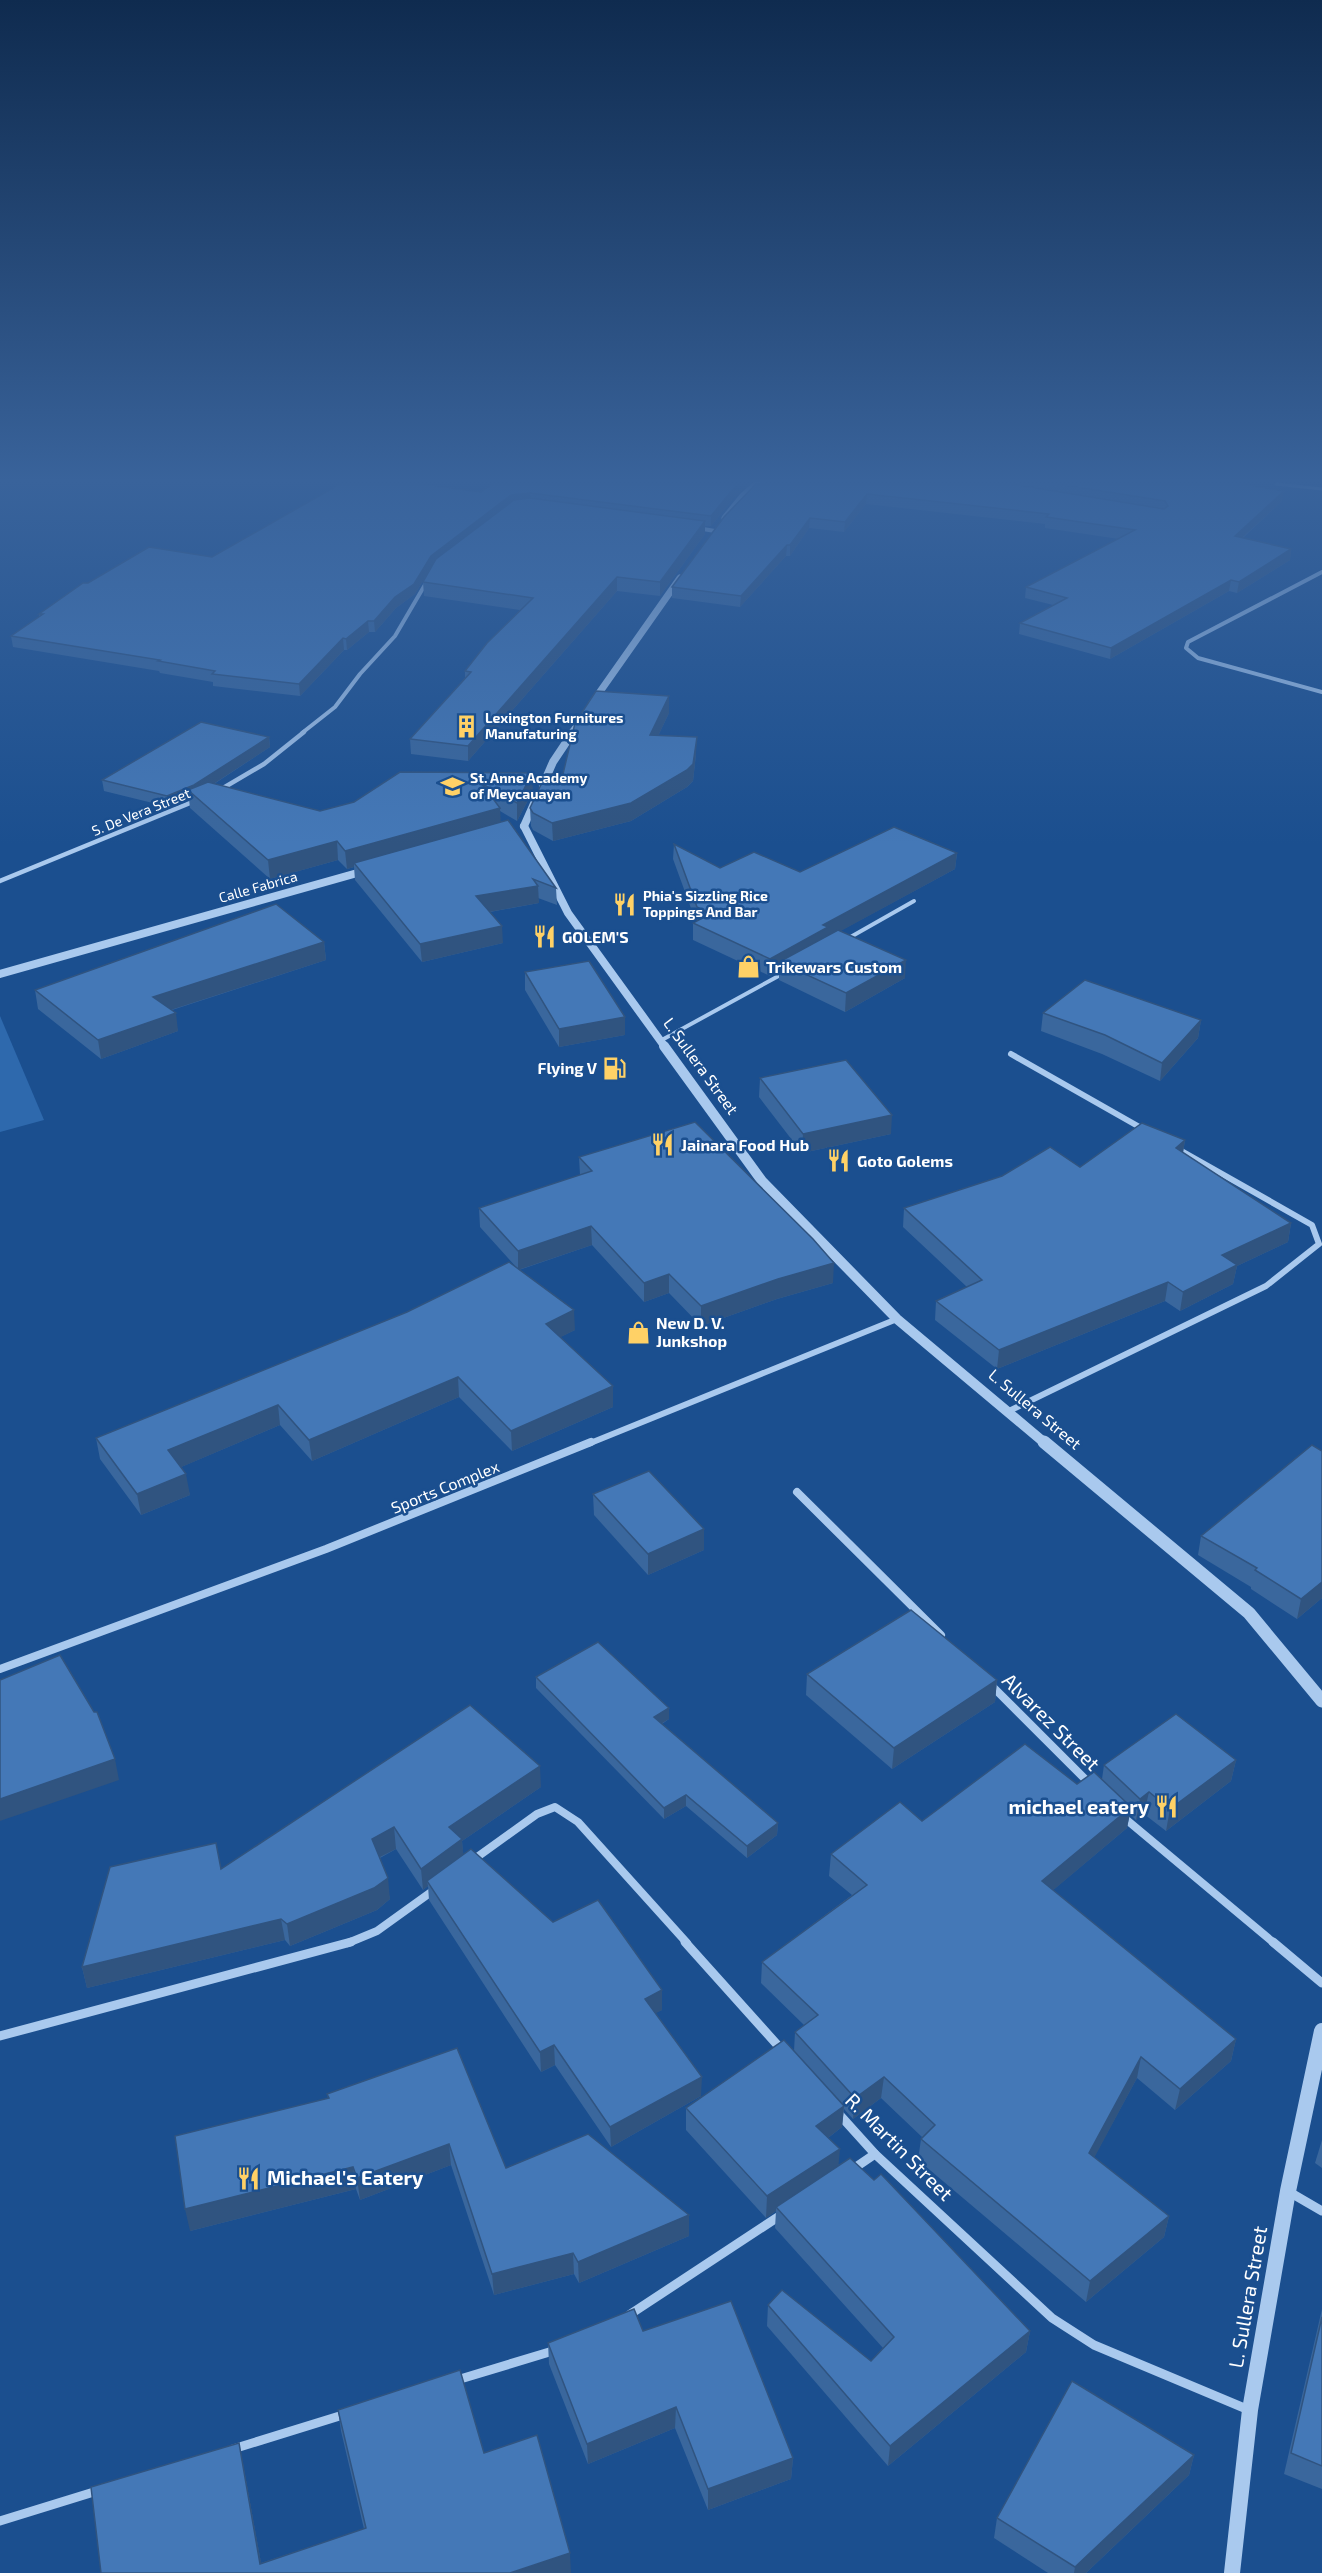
<svg xmlns="http://www.w3.org/2000/svg" width="1322" height="2573" font-family="'Exo 2',sans-serif">
  <style>
    .green { fill: #2e69ad }
    .lines { fill: none; stroke-linecap: round; stroke-linejoin: round }
    .service-far1 { stroke: #a9c9ee; stroke-width: 3 }
    .service { stroke: #a9c9ee; stroke-width: 4 }
    .minor-far4 { stroke: #a9c9ee; stroke-width: 4 }
    .minor-far3 { stroke: #a9c9ee; stroke-width: 4.5 }
    .minor-far2 { stroke: #a9c9ee; stroke-width: 6 }
    .minor-far1 { stroke: #a9c9ee; stroke-width: 8 }
    .minor { stroke: #a9c9ee; stroke-width: 9 }
    .tertiary-far4 { stroke: #a9c9ee; stroke-width: 7 }
    .tertiary-far3 { stroke: #a9c9ee; stroke-width: 8 }
    .tertiary-far2 { stroke: #a9c9ee; stroke-width: 10 }
    .tertiary-far1 { stroke: #a9c9ee; stroke-width: 13 }
    .tertiary { stroke: #a9c9ee; stroke-width: 16 }
    .wall { fill: #3a679d }
    .shaded-wall { fill: #305480 }
    .building { fill: #4478b7; stroke: #305480; stroke-width: 1.5 }
    .labels { text-anchor: middle; stroke-width: 5; stroke-linejoin: round; paint-order: stroke }
    .far-poi-label { font-size: 14px; font-weight: bold; fill: #fff; stroke: #1b4f8f; text-anchor: start }
    .far-street-label { font-size: 14px; fill: #fff; stroke: #1b4f8f }
    .poi-label { font-size: 16px; font-weight: bold; fill: #fff; stroke: #1b4f8f; text-anchor: start }
    .street-label { font-size: 16px; fill: #fff; stroke: #1b4f8f }
    .near-street-label { font-size: 20px; fill: #fff; stroke: #1b4f8f }
    .near-poi-label { font-size: 20px; font-weight: bold; fill: #fff; stroke: #1b4f8f; text-anchor: end }
  </style>
  <rect width="100%" height="100%" fill="#1b4f8f"/>
  <!-- green -->
  <path class="green" d="M0,1016L44,1120L0,1132Z"/>
  <g class="lines">
    <!-- service-far1 -->
    <path class="service-far1" d="M1276,484L1322,489"/>
    <!-- service -->
    <g class="service">
      <path d="M847,939L914,901"/>
      <path d="M660,1041L784,973"/>
    </g>
    <!-- minor-far4 -->
    <g class="minor-far4">
      <path d="M697,528L715,531"/>
      <path d="M1322,572L1188,642L1186,648L1198,658L1322,692"/>
      <path d="M302,733L335,707L360,674L395,636L426,583"/>
    </g>
    <!-- minor-far3 -->
    <g class="minor-far3">
      <path d="M218,791L264,764L304,732"/>
      <path d="M0,881L195,801"/>
    </g>
    <!-- minor-far2 -->
    <g class="minor-far2">
      <path d="M1011,1054L1143,1129"/>
      <path d="M1009,1411L1266,1286L1319,1244L1312,1225L1178,1149"/>
      <path d="M588,1444L897,1319"/>
    </g>
    <!-- minor-far1 -->
    <g class="minor-far1">
      <path d="M797,1492L941,1635"/>
      <path d="M0,1669L326,1549L591,1442"/>
      <path d="M991,1685L1090,1784"/>
      <path d="M1122,1816L1274,1943"/>
      <path d="M473,1860L537,1814L555,1807L578,1822L687,1943"/>
      <path d="M348,1943L377,1931L434,1890"/>
    </g>
    <!-- minor -->
    <g class="minor">
      <path d="M685,1942L781,2049"/>
      <path d="M1273,1942L1322,1983"/>
      <path d="M0,2036L351,1942"/>
      <path d="M838,2113L875,2154L1052,2318L1094,2345L1249,2410"/>
      <path d="M853,2169L875,2154"/>
      <path d="M1291,2193L1322,2211"/>
      <path d="M629,2315L781,2215"/>
      <path d="M457,2380L556,2350"/>
      <path d="M233,2449L346,2414"/>
      <path d="M0,2521L97,2491"/>
    </g>
    <!-- tertiary-far4 -->
    <g class="tertiary-far4">
      <path d="M725,518L743,496L757,484"/>
      <path d="M592,703L680,578"/>
      <path d="M572,733L580,721"/>
    </g>
    <!-- tertiary-far3 -->
    <g class="tertiary-far3">
      <path d="M543,785L553,762L573,732"/>
      <path d="M524,826L568,913L665,1047"/>
      <path d="M524,826L536,799"/>
      <path d="M0,974L368,870"/>
    </g>
    <!-- tertiary-far2 -->
    <path class="tertiary-far2" d="M664,1046L762,1181L897,1319L1046,1444"/>
    <!-- tertiary-far1 -->
    <path class="tertiary-far1" d="M1044,1442L1249,1613L1322,1701"/>
    <!-- tertiary -->
    <path class="tertiary" d="M1232,2573L1250,2410L1288,2191L1322,2031"/>
  </g>
  <!-- wall -->
  <g class="wall">
    <path d="M756,484H1243L1282,501L1243,538L1291,549L1290,560L1237,593L1229,591L1110,659L1019,634L1020,623L1053,605L1025,598L1026,587L1119,539L1045,528V524L866,504L844,532L809,528L790,556H786L740,607L672,598V587Z"/>
    <path d="M481,492L733,499L711,526H705V534L660,596L617,591L468,761L411,754L410,739L465,678V671L520,610L424,596L423,582L432,566L415,594L396,608L375,632H369L347,650H344L300,696L213,686V682L160,673L159,671L13,647L11,636L39,617V614L88,583L212,557Z"/>
    <path d="M669,713L658,736L696,754L693,781L687,787L631,821L553,841L533,830L531,826L530,808L563,774Z"/>
    <path d="M269,737L270,747L214,784L320,811L354,802L400,772L533,791L517,821L500,811V822L556,888L557,905L538,898L539,903L490,912L503,943L422,962L355,880L354,867L347,869L338,860L270,879L190,808L189,799L169,807L104,791L102,780Z"/>
    <path d="M674,844L720,868L800,872L957,853L955,869L840,931L905,978L845,1012L779,980V971L770,976L693,940V923L696,922L673,859Z"/>
    <path d="M324,942L326,960L172,1010L178,1031L101,1059L38,1009L35,990Z"/>
    <path d="M525,972L625,1035L559,1047L525,990Z"/>
    <path d="M1043,1013L1201,1020L1198,1038L1160,1081L1102,1054L1041,1031Z"/>
    <path d="M760,1078L891,1134L802,1153L759,1097Z"/>
    <path d="M1185,1140L1183,1153L1291,1223L1288,1242L1237,1266L1233,1284L1180,1311L1165,1301L997,1369L935,1320L936,1301L967,1287L903,1227L904,1208L1080,1167Z"/>
    <path d="M579,1157L833,1283L777,1299L701,1326L669,1293L644,1302L592,1245L519,1270L575,1330L560,1337L613,1407L512,1451L459,1397L312,1461L280,1425L181,1467L190,1495L141,1515L100,1459L96,1438L407,1312L516,1267L480,1227L479,1208L580,1175Z"/>
    <path d="M593,1494L704,1529V1550L648,1575L594,1515Z"/>
    <path d="M1201,1536L1322,1598L1297,1619L1251,1589V1587L1198,1555Z"/>
    <path d="M807,1674L997,1680L995,1702L892,1769L806,1695Z"/>
    <path d="M536,1677L669,1719L662,1724L778,1823L777,1835L747,1858L686,1806L664,1819L536,1688Z"/>
    <path d="M1236,1760L1231,1781L1166,1831L1144,1814L1136,1820L1130,1814L1127,1828L1053,1890L1236,2039L1231,2061L1175,2110L1137,2078L1094,2157L1169,2216L1164,2237L1086,2302L918,2160L921,2139L922,2137L881,2098L853,2119L844,2109L842,2127L828,2138L839,2166L1030,2331L1026,2352L888,2466L767,2326L768,2305L871,2361L883,2348L775,2228L776,2211L766,2218L686,2130V2108L794,2051L795,2032L804,2025L761,1983L762,1962L852,1895L829,1876L831,1854L922,1821L1102,1779L1104,1765Z"/>
    <path d="M541,1787L462,1841L463,1855L553,1922L662,2010L655,2013L701,2096L611,2147L555,2065L541,2072L429,1900L428,1886L423,1890L396,1849L380,1858L390,1899L377,1910L290,1946L285,1940L87,1988L82,1967L221,1869Z"/>
    <path d="M327,2094L506,2168L689,2236L579,2283L574,2274L494,2295L451,2165L360,2200L356,2189L190,2231L328,2098Z"/>
    <path d="M1322,2140V2168L1315,2163Z"/>
    <path d="M1322,2309V2489L1284,2474Z"/>
    <path d="M643,2331L793,2458L791,2479L708,2510L675,2428L588,2464L549,2364L548,2343Z"/>
    <path d="M338,2410L484,2453L571,2573H101L243,2464L261,2563L364,2529L341,2431Z"/>
    <path d="M1194,2455L1189,2475L1086,2573H1048L994,2538L997,2518Z"/>
  </g>
  <!-- shaded-wall -->
  <g class="shaded-wall">
    <path d="M740,484H751L733,499L711,526V516L733,489Z"/>
    <path d="M1284,491L1282,501L1233,546L1235,536Z"/>
    <path d="M530,493L531,503L431,567L415,594L396,608L375,632L374,621L431,556L511,495Z"/>
    <path d="M867,494L866,504L844,532L845,522Z"/>
    <path d="M810,518L809,528L790,556V545Z"/>
    <path d="M705,521V534L660,596V582Z"/>
    <path d="M787,545L786,556L740,607L741,596Z"/>
    <path d="M1291,549L1290,560L1237,593L1239,582Z"/>
    <path d="M617,577V591L468,761V746Z"/>
    <path d="M1231,580L1229,591L1110,659L1111,648Z"/>
    <path d="M368,621L369,632L347,650L346,639Z"/>
    <path d="M343,638L344,650L300,696L299,684Z"/>
    <path d="M669,696V713L650,753V735Z"/>
    <path d="M269,737L270,747L195,796L188,790L189,799L169,807L167,796Z"/>
    <path d="M697,737L696,754L693,781L687,787L631,821L553,841L552,823Z"/>
    <path d="M532,773L533,791L517,821V803Z"/>
    <path d="M500,808L501,826L354,863V867L347,869L345,851Z"/>
    <path d="M337,841L338,860L270,879L268,860Z"/>
    <path d="M957,853L955,869L828,938L779,962V971L770,976V959L823,925Z"/>
    <path d="M538,886L539,903L477,914L476,896Z"/>
    <path d="M502,926L503,943L422,962L420,944Z"/>
    <path d="M324,942L326,960L155,1015L153,997Z"/>
    <path d="M906,960L905,978L845,1012L846,993Z"/>
    <path d="M176,1013L178,1031L101,1059L98,1040Z"/>
    <path d="M625,1017V1035L559,1047V1029Z"/>
    <path d="M1201,1020L1198,1038L1160,1081L1162,1063Z"/>
    <path d="M892,1115L891,1134L802,1153L803,1134Z"/>
    <path d="M1185,1140L1182,1158L1176,1148Z"/>
    <path d="M1291,1223L1288,1242L1237,1266L1233,1284L1180,1311L1183,1292L1222,1255Z"/>
    <path d="M591,1226L592,1245L518,1270V1251Z"/>
    <path d="M834,1263L833,1283L777,1299L701,1326V1306L778,1279Z"/>
    <path d="M669,1274V1293L644,1302V1283Z"/>
    <path d="M1168,1282L1165,1301L997,1369L999,1350Z"/>
    <path d="M574,1310L575,1330L547,1344L546,1324Z"/>
    <path d="M458,1377L459,1397L312,1461L309,1440Z"/>
    <path d="M613,1386V1407L512,1451L511,1431Z"/>
    <path d="M278,1405L280,1425L172,1471L168,1450Z"/>
    <path d="M186,1474L190,1495L141,1515L137,1494Z"/>
    <path d="M704,1529V1550L648,1575V1554Z"/>
    <path d="M1322,1582V1598L1297,1619L1301,1599Z"/>
    <path d="M997,1680L995,1702L892,1769L894,1748Z"/>
    <path d="M669,1708V1719L654,1728V1717Z"/>
    <path d="M115,1759L119,1780L0,1821V1799Z"/>
    <path d="M1236,1760L1231,1781L1166,1831L1170,1809Z"/>
    <path d="M540,1766L541,1787L462,1841L464,1860L427,1881L428,1886L423,1890L421,1869L449,1827Z"/>
    <path d="M1149,1792L1144,1814L1136,1820L1140,1799Z"/>
    <path d="M686,1795V1806L664,1819V1808Z"/>
    <path d="M1131,1807L1127,1828L1038,1903L1042,1881Z"/>
    <path d="M778,1823L777,1835L747,1858V1846Z"/>
    <path d="M394,1827L396,1849L374,1860L372,1839Z"/>
    <path d="M388,1878L390,1899L377,1910L290,1946L287,1924Z"/>
    <path d="M281,1919L285,1940L87,1988L82,1967Z"/>
    <path d="M662,1990V2010L645,2019V1999Z"/>
    <path d="M1236,2039L1231,2061L1175,2110L1180,2089Z"/>
    <path d="M554,2045L555,2065L541,2072L540,2052Z"/>
    <path d="M1141,2057L1137,2078L1085,2175L1089,2153Z"/>
    <path d="M702,2077L701,2096L611,2147L610,2127Z"/>
    <path d="M884,2077L881,2098L853,2119L855,2098Z"/>
    <path d="M844,2106L842,2127L815,2148L816,2126Z"/>
    <path d="M449,2144L451,2165L360,2200L357,2178Z"/>
    <path d="M840,2149L838,2170L776,2207V2211L766,2218L767,2196Z"/>
    <path d="M353,2167L356,2189L190,2231L185,2209Z"/>
    <path d="M689,2215V2236L579,2283L578,2262Z"/>
    <path d="M1169,2216L1164,2237L1086,2302L1090,2281Z"/>
    <path d="M573,2253L574,2274L494,2295L492,2274Z"/>
    <path d="M1030,2331L1026,2352L888,2466L890,2446Z"/>
    <path d="M676,2407L675,2428L588,2464L587,2444Z"/>
    <path d="M239,2443L243,2464L263,2573H262Z"/>
    <path d="M1194,2455L1189,2475L1086,2573H1074L1075,2567Z"/>
    <path d="M793,2458L791,2479L708,2510V2489Z"/>
    <path d="M570,2553L571,2573H510Z"/>
  </g>
  <!-- building -->
  <g class="building">
    <path d="M340,484H422L481,492L492,484H740L733,489L711,516L530,493L511,495L431,556L414,584L395,597L374,621H368L346,639L343,638L299,684L212,674L215,671L158,661L160,660L11,636L43,614H39L83,583H88L149,547L212,557Z"/>
    <path d="M756,484H1012L1164,509L1168,506L1165,501L1057,484H1243L1284,491L1235,536L1291,549L1239,582L1231,580L1111,648L1020,623L1067,598L1026,587L1135,530L1046,517L1049,514L867,494L845,522L810,518L790,545H787L741,596L672,587L724,517Z"/>
    <path d="M530,498L705,521L660,582L617,577L468,746L410,739L471,672L465,671L487,643L533,598L423,582L436,559L514,500Z"/>
    <path d="M596,691L669,696L650,735L697,737L693,764L687,770L631,803L552,823L533,813L530,808L546,774H563L575,723Z"/>
    <path d="M201,722L269,737L194,785L167,796L102,780Z"/>
    <path d="M400,772L532,773L517,803L482,784L500,808L345,851L337,841L268,860L188,790L208,782L320,811L354,802Z"/>
    <path d="M508,820L556,888L533,879L538,886L476,896L502,926L420,944L354,863Z"/>
    <path d="M894,827L957,853L823,925L828,927L770,959L693,923L710,914L697,907L674,844L720,868L754,852L800,872Z"/>
    <path d="M276,904L324,942L153,997L176,1013L98,1040L35,990Z"/>
    <path d="M838,930L906,960L846,993L779,962Z"/>
    <path d="M589,961L625,1017L559,1029L525,972Z"/>
    <path d="M1085,980L1201,1020L1162,1063L1105,1035L1043,1013Z"/>
    <path d="M846,1060L892,1115L803,1134L760,1078Z"/>
    <path d="M695,1122L813,1239L834,1263L778,1279L701,1306L669,1274L644,1283L591,1226L518,1251L479,1208L592,1171L579,1157Z"/>
    <path d="M1142,1123L1185,1140L1176,1148L1291,1223L1222,1255L1237,1265L1183,1292L1168,1282L999,1350L936,1301L982,1280L904,1208L1002,1176L1050,1147L1080,1167Z"/>
    <path d="M509,1262L574,1310L546,1324L613,1386L511,1431L458,1377L309,1440L278,1405L168,1450L186,1474L137,1494L96,1438L407,1312Z"/>
    <path d="M1312,1445L1322,1451V1582L1301,1599L1255,1570L1257,1568L1201,1536Z"/>
    <path d="M649,1471L704,1529L648,1554L593,1494Z"/>
    <path d="M911,1610L997,1680L894,1748L807,1674Z"/>
    <path d="M598,1642L669,1708L654,1717L778,1823L747,1846L686,1795L664,1808L536,1677Z"/>
    <path d="M60,1655L94,1712H97L115,1759L0,1799V1680Z"/>
    <path d="M470,1705L540,1766L449,1827L462,1839L421,1869L394,1827L372,1839L388,1878L374,1888L287,1924L281,1919L82,1967L110,1867L216,1843L221,1869Z"/>
    <path d="M1176,1714L1236,1760L1170,1809L1149,1792L1140,1799L1104,1765Z"/>
    <path d="M1025,1744L1077,1784L1094,1772L1131,1807L1042,1881L1236,2039L1180,2089L1141,2057L1089,2153L1169,2216L1090,2281L921,2139L935,2125L884,2077L855,2098L795,2032L818,2015L762,1962L867,1885L831,1854L900,1802L922,1821Z"/>
    <path d="M471,1849L553,1922L598,1900L662,1990L645,1999L702,2077L610,2127L554,2045L540,2052L427,1881Z"/>
    <path d="M784,2040L844,2106L816,2126L840,2149L767,2196L686,2108Z"/>
    <path d="M457,2048L506,2168L588,2134L689,2215L578,2262L573,2253L492,2274L449,2144L357,2178L353,2167L185,2209L175,2136L329,2098L327,2094Z"/>
    <path d="M850,2158L874,2180L881,2174L1030,2331L890,2446L768,2305L782,2290L871,2361L894,2337L776,2207Z"/>
    <path d="M731,2301L793,2458L708,2489L676,2407L587,2444L548,2343L634,2309L643,2331Z"/>
    <path d="M1322,2317V2466L1291,2453Z"/>
    <path d="M460,2370L484,2453L537,2435L570,2553L510,2573H101L91,2487L239,2443L260,2564L366,2528L338,2410Z"/>
    <path d="M1072,2381L1194,2455L1075,2567L997,2518Z"/>
  </g>
  <!-- sky -->
  <linearGradient id="sky" x2="0" y2="1"><stop stop-color="#0f2b4f"/><stop offset="0.57" stop-color="#39639b"/><stop offset="1" stop-color="#39639b" stop-opacity="0"/></linearGradient>
  <rect width="1322" height="844" fill="url(#sky)"/>
  <!-- icons -->
  <defs>
    <symbol id="building-bare" viewBox="-9 -9 18 18"><path d="M-4-6H4V6H1V3H-1V6H-4ZM-2.5-4.3h1.7v1.8h-1.7ZM.8-4.3h1.7v1.8H.8ZM-2.5-1h1.7V.8h-1.7ZM.8-1h1.7V.8H.8Z" fill="#ffd166" stroke="#1b4f8f" stroke-width="2.5" paint-order="stroke"/></symbol>
    <symbol id="school-bare" viewBox="-9 -9 18 18"><path d="M0-5L7-2L0 1L-7-2ZM-4 1L0 2.5L4 1V4Q0 6-4 4Z" fill="#ffd166" stroke="#1b4f8f" stroke-width="2.5" paint-order="stroke"/></symbol>
    <symbol id="restaurant-bare" viewBox="-9 -9 18 18"><path d="M-5-6h1v4h1v-4h1v4h1v-4h1v5L-1.5 .5V6h-2V.5L-5-1ZM5-6V6H3V1.5H1.5Q1.5-4 5-6Z" fill="#ffd166" stroke="#1b4f8f" stroke-width="2.5" paint-order="stroke"/></symbol>
    <symbol id="shop-bare" viewBox="-9 -9 18 18"><path d="M-5-2.5h2.3a2.7 3.5 0 0 1 5.4 0H5L5.5 6h-11ZM-1.5-2.5h3a1.5 2.3 0 0 0-3 0Z" fill="#ffd166" stroke="#1b4f8f" stroke-width="2.5" paint-order="stroke"/></symbol>
    <symbol id="fuel-bare" viewBox="-9 -9 18 18"><path d="M-5.5-6h7V0h2V4h1.3V-2.5L3-4.5l.8-.8L6-3V5H2.5V1h-1V6h-7ZM-4.2-4.7v3.2H.2V-4.7Z" fill="#ffd166" stroke="#1b4f8f" stroke-width="2.5" paint-order="stroke"/></symbol>
  </defs>
  <g fill-rule="evenodd">
    <use href="#building-bare" x="450" y="710" width="33" height="33"/>
    <use href="#school-bare" x="436" y="770" width="33" height="33"/>
    <use href="#restaurant-bare" x="608" y="888" width="33" height="33"/>
    <use href="#restaurant-bare" x="528" y="920" width="33" height="33"/>
    <use href="#shop-bare" x="732" y="950" width="33" height="33"/>
    <use href="#fuel-bare" x="598" y="1052" width="33" height="33"/>
    <use href="#restaurant-bare" x="646" y="1128" width="33" height="33"/>
    <use href="#restaurant-bare" x="822" y="1144" width="33" height="33"/>
    <use href="#shop-bare" x="622" y="1316" width="33" height="33"/>
    <use href="#restaurant-bare" x="1150" y="1790" width="33" height="33"/>
    <use href="#restaurant-bare" x="232" y="2162" width="33" height="33"/>
  </g>
  <g class="labels">
    <!-- far-poi labels -->
    <g class="far-poi-label">
      <text x="485" y="723">Lexington Furnitures<tspan x="485" dy="16">Manufaturing</tspan></text>
      <text x="470" y="783">St. Anne Academy<tspan x="470" dy="16">of Meycauayan</tspan></text>
      <text x="643" y="901">Phia's Sizzling Rice<tspan x="643" dy="16">Toppings And Bar</tspan></text>
    </g>
    <!-- far-street labels -->
    <g class="far-street-label">
      <text transform="translate(141 812) rotate(-22)" y="5">S. De Vera Street</text>
      <text transform="translate(258 887) rotate(-16)" y="5">Calle Fabrica</text>
    </g>
    <!-- poi labels -->
    <g class="poi-label">
      <text x="562" y="943">GOLEM'S</text>
      <text x="766" y="973">Trikewars Custom</text>
      <text x="597" y="1074" text-anchor="end">Flying V</text>
      <text x="681" y="1151">Jainara Food Hub</text>
      <text x="857" y="1167">Goto Golems</text>
      <text x="656" y="1329">New D. V.<tspan x="656" dy="18">Junkshop</tspan></text>
    </g>
    <!-- street labels -->
    <g class="street-label">
      <text transform="translate(701 1066) rotate(54)" y="6">L. Sullera Street</text>
      <text transform="translate(1035 1409) rotate(40)" y="6">L. Sullera Street</text>
      <text transform="translate(445 1487) rotate(-22)" y="6">Sports Complex</text>
    </g>
    <!-- near-street labels -->
    <g class="near-street-label">
      <text transform="translate(1051 1722) rotate(45)" y="7">Alvarez Street</text>
      <text transform="translate(899 2147) rotate(45)" y="7">R. Martin Street</text>
      <text transform="translate(1248 2297) rotate(-80)" y="7">L. Sullera Street</text>
    </g>
    <!-- near-poi labels -->
    <g class="near-poi-label">
      <text x="1149" y="1814">michael eatery</text>
      <text x="267" y="2185" text-anchor="start">Michael's Eatery</text>
    </g>
  </g>
</svg>
